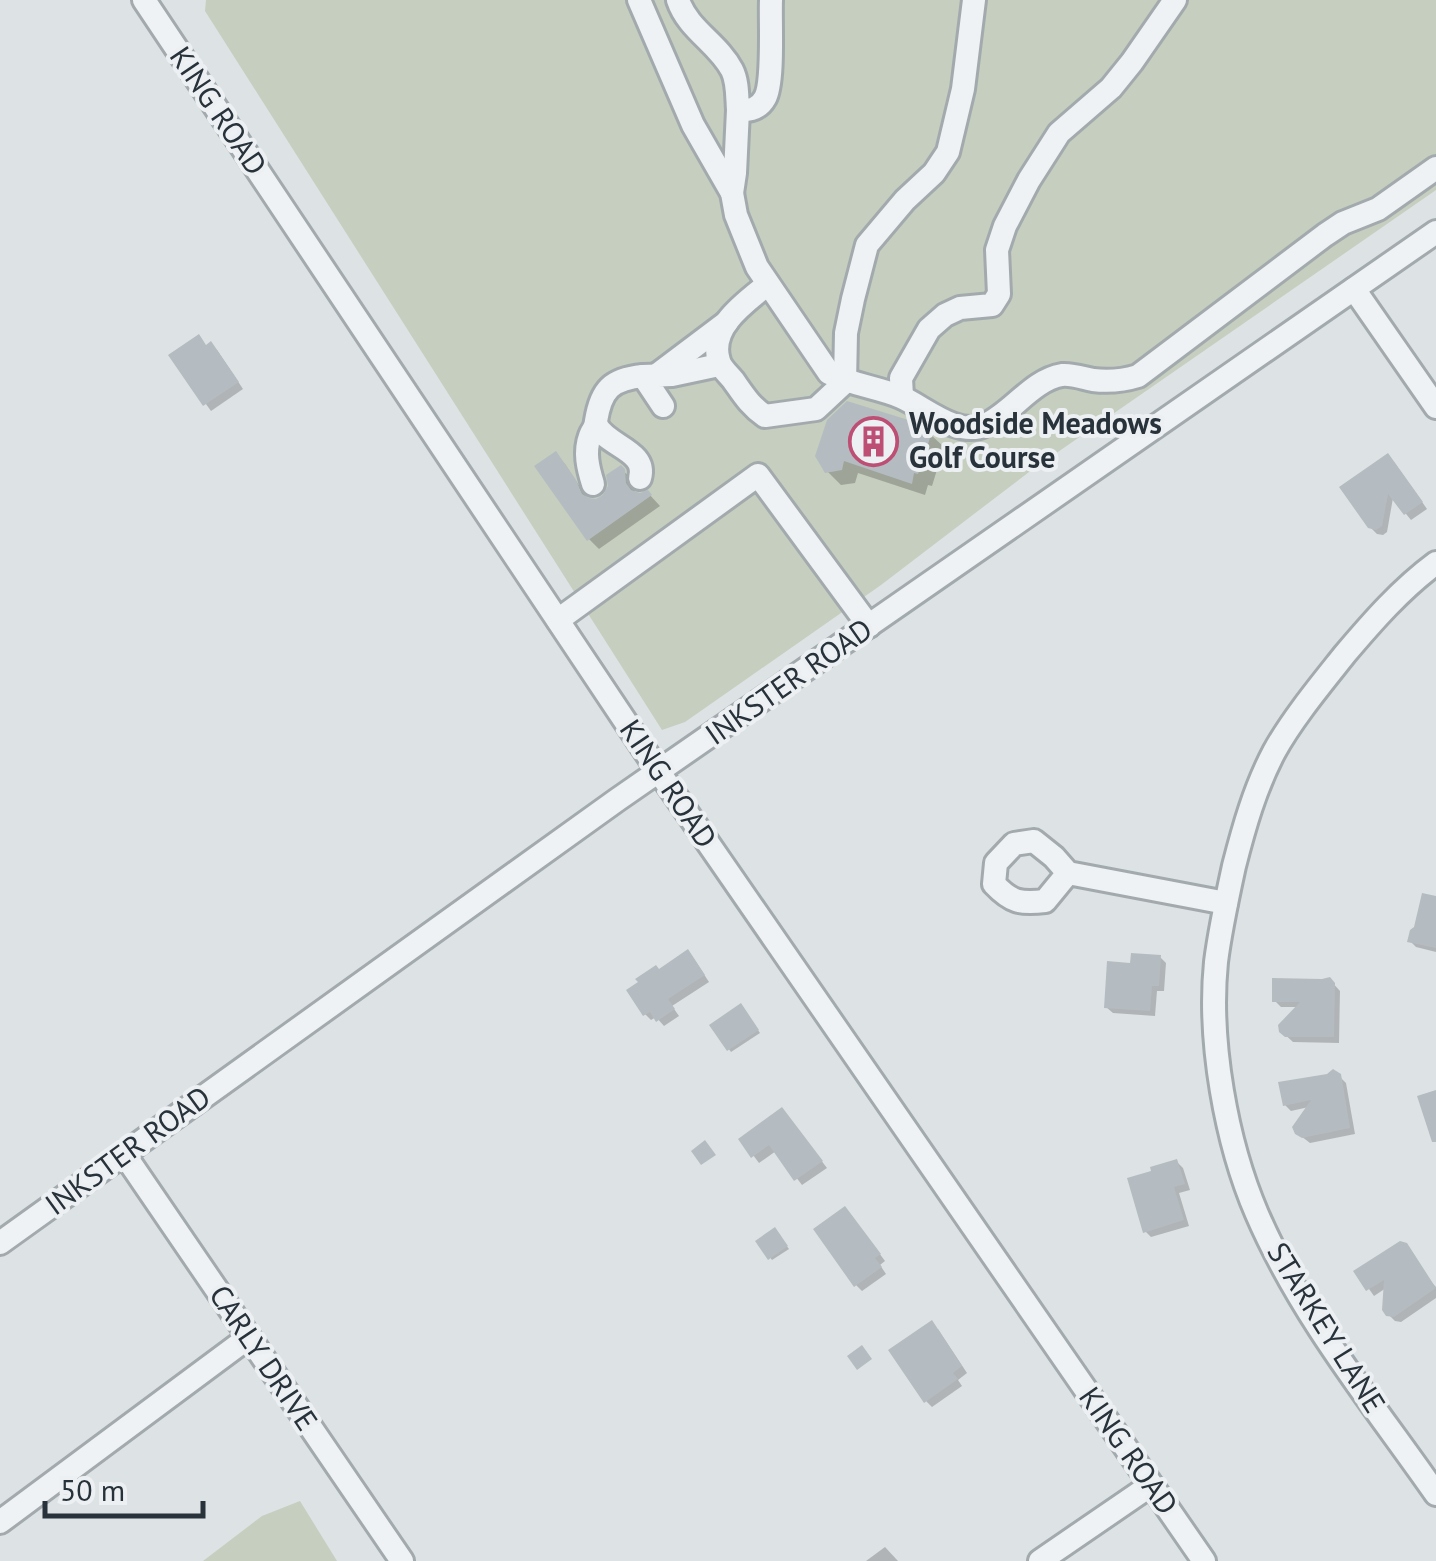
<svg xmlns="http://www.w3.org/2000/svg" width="1436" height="1561" font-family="'PT Sans',sans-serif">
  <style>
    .green { fill: #c6cebf }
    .shadow { fill: #0003 }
    .building { fill: #b5bcc1 }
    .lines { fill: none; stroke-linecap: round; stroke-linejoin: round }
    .minor-casing { stroke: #a3aaae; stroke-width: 28 }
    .minor { stroke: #eff2f4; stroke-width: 22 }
    .labels { text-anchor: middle; stroke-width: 8; stroke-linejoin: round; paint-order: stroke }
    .street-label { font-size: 30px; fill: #28323a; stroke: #ecf0f3 }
    .poi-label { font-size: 30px; font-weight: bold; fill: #28323a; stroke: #ecf0f3; text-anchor: start }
  </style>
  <rect width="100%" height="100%" fill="#dde2e5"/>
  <!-- green -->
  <g class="green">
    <path d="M206,0H1436V190L1029,472L881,585L685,722L662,730L205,11Z"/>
    <path d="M300,1501L337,1561H203L262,1516Z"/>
  </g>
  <!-- shadow -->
  <g class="shadow">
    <path d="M207,347L217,350L243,389L211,411L171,356Z"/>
    <path d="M930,434L944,447L932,486L928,485L925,495L858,473L855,483L841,485L827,471L818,456Z"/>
    <path d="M555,454L565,464L589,501L599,500L610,487L620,468L634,481L635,494L648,493L660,506L599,549L589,539Z"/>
    <path d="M1394,462L1427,509L1411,520L1393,498L1387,532L1383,535L1377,534L1370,527Z"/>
    <path d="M1436,899V952L1416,947L1410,941Z"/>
    <path d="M1160,957L1166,963L1164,991H1157L1155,1016L1113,1013L1106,1007L1132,966Z"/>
    <path d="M694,959L709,982L672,1006L679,1016L664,1026L656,1017L651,1020L645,1014L659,972Z"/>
    <path d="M1330,980L1340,991L1339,1043L1293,1042L1281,1031L1298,1007H1281L1275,1001Z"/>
    <path d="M743,1008L760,1033L731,1052L712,1025Z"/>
    <path d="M1339,1076L1346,1083L1355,1134L1310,1143L1297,1133L1309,1107L1291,1111L1285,1105Z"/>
    <path d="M788,1117L827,1168L802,1185L776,1151L759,1163L741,1139Z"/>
    <path d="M1177,1162L1183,1168L1190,1190L1179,1193L1189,1226L1151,1237L1145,1231Z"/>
    <path d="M851,1215L885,1261L880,1265L886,1274L862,1291L856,1285Z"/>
    <path d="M775,1230L789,1249L772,1260L759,1242Z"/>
    <path d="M1357,1272L1429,1280L1436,1287V1298L1401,1322L1395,1321L1388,1314L1386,1288L1374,1296Z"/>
    <path d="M938,1329L967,1373L958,1380L962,1386L932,1407L926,1401Z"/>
    <path d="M885,1547L898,1561H866Z"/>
  </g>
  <!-- building -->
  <g class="building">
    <path d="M199,334L206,345L211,341L239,382L203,406L168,355Z"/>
    <path d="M847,401L915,422L932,432L918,474L914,473L912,484L844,461L842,470L825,473L815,456L827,420Z"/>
    <path d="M556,451L576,480L582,494L589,498L596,499L603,495L608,486L606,475L621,465L625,469L626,483L631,490L640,493L648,490L652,495L587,541L534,466Z"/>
    <path d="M1388,453L1423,502L1404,515L1388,494L1382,526L1376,530L1368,528L1339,487Z"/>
    <path d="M1422,893L1436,896V948L1407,942L1410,930L1414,927Z"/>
    <path d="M688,949L705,975L668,999L675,1009L656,1022L650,1012L643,1016L626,990L638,982L635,979L656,965L659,969Z"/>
    <path d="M1131,953L1161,955L1159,986H1152L1150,1011L1104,1008L1107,961L1130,963Z"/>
    <path d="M1330,977L1335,983L1334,1037H1285L1279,1032L1278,1025L1300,1002H1272V978L1322,979Z"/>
    <path d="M741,1003L759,1030L727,1051L709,1025Z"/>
    <path d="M1333,1069L1341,1074L1350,1128L1302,1138L1295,1134L1292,1127L1311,1100L1283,1106L1278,1082L1327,1074Z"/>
    <path d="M1436,1090V1142H1432L1417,1096Z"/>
    <path d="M782,1107L823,1161L794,1181L769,1145L751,1158L738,1139Z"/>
    <path d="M705,1140L716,1155L701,1165L691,1151Z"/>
    <path d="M1177,1159L1185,1184L1174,1187L1184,1220L1143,1233L1127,1178L1151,1171L1150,1167Z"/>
    <path d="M845,1206L881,1254L875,1258L882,1267L854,1287L813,1229Z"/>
    <path d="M775,1227L788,1246L768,1260L755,1241Z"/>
    <path d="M1400,1241L1407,1243L1436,1288L1394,1317L1386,1316L1382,1310L1384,1280L1366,1291L1353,1271Z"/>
    <path d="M932,1320L962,1366L953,1373L958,1379L924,1403L888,1350Z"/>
    <path d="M862,1345L872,1359L857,1370L847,1356Z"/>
  </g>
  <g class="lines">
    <defs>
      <g id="minor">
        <path d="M144,0L659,772L1204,1561"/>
        <path d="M639,0L693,125L732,193L736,215L757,267L829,373C852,385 877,387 901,397C924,407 958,438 985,425C1012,413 1032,380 1062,375C1072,374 1083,378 1093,380C1109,382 1122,381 1138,376L1325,235L1343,223L1378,209L1436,168"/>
        <path d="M678,0C688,30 718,43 732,70C738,82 737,97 738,110C750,111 759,109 765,98C774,82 770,21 771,0"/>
        <path d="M732,193L735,173L738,110"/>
        <path d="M768,284C746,302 708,327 719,361C721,368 728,374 733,380C743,394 750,406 765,416L816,409L845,382L846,333L853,299L867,245L905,200L934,173L948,152L963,89L974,0"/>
        <path d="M1354,289L1436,407"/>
        <path d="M658,374L727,322"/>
        <path d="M902,397L901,378L929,329L945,315L960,308L992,305L999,294L997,250L1005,226L1029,180L1059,133L1111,88L1132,62L1175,0"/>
        <path d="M663,406L643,376L672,375L719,365"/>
        <path d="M596,424C605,446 648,450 640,478"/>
        <path d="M593,484C588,468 584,452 590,436C593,428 595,430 596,421C601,390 611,379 643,376"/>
        <path d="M1436,563C1401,589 1373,621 1345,654C1322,683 1292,719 1274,752C1255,788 1244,827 1234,866C1227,898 1220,930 1216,962C1208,1041 1226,1142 1257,1214C1301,1316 1373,1404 1436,1494"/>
        <path d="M558,620L758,475L869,626"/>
        <path d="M1068,873L1045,901C1020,904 1011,902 994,884L996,863L1014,844L1034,841L1054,857L1068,873L1226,903"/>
        <path d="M124,1154L402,1561"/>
        <path d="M0,1243L617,800L1436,232"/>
        <path d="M0,1522L249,1337"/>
        <path d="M1040,1561L1151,1485"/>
      </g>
    </defs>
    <!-- minor casing -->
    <use href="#minor" class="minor-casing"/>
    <!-- minor -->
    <use href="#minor" class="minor"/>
  </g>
  <!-- icons -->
  <defs>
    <symbol id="building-ring" viewBox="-11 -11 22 22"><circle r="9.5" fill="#ecf0f3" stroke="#bd4e74" stroke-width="1.5"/><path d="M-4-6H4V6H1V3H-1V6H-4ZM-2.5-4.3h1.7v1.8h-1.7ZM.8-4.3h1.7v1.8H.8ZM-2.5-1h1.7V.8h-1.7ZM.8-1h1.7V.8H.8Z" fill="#bd4e74"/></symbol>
  </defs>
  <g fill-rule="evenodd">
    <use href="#building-ring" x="846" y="414" width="55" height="55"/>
  </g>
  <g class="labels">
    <!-- street labels -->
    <g class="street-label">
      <text transform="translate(218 111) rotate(56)" y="10">KING ROAD</text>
      <text transform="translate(789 682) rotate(-35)" y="10">INKSTER ROAD</text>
      <text transform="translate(668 784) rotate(56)" y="10">KING ROAD</text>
      <text transform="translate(128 1151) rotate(-36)" y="10">INKSTER ROAD</text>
      <text transform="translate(1326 1328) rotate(58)" y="10">STARKEY LANE</text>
      <text transform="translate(263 1358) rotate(56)" y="10">CARLY DRIVE</text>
      <text transform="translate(1128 1451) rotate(55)" y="10">KING ROAD</text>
    </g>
    <!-- poi labels -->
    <g class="poi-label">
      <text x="909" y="434">Woodside Meadows<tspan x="909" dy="34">Golf Course</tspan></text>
    </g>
  </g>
  <!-- scale -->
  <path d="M45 1501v15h158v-15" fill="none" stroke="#28323a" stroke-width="5"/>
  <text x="60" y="1501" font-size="30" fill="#28323a" stroke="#ecf0f3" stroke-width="8" paint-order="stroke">50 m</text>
</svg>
